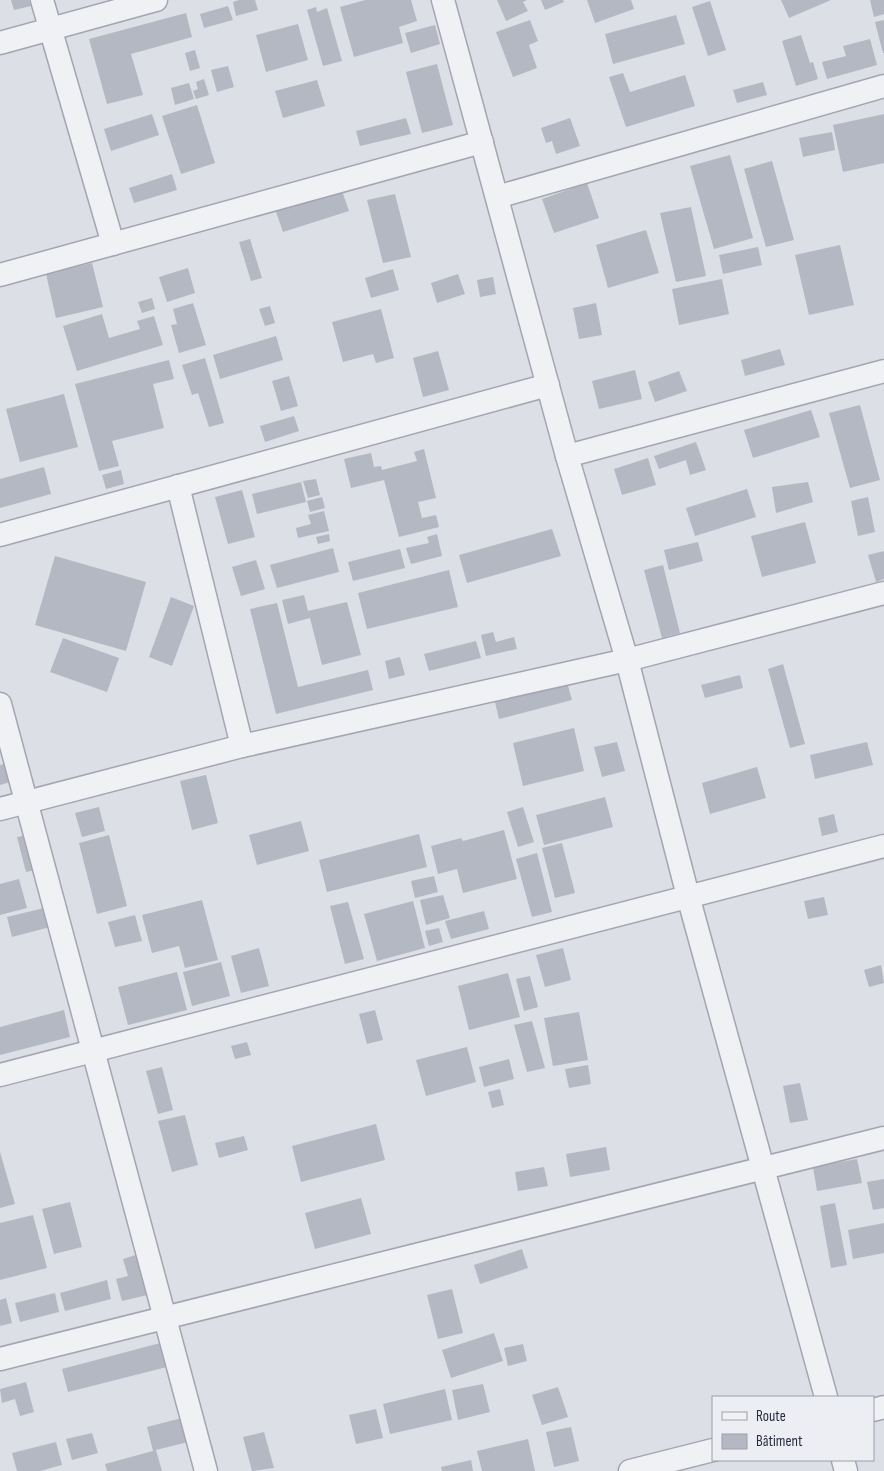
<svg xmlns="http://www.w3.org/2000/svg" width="884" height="1471" font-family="'Sofia Sans Condensed',sans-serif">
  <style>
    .building { fill: #b4b8c3 }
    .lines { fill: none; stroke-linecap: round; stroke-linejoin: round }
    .minor-casing { stroke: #a3a6b0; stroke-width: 25 }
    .minor { stroke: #eff1f5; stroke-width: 22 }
  </style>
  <rect width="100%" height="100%" fill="#dddfe6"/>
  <!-- building -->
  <g class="building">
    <path d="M11,0H29L31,6L14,10Z"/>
    <path d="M239,0H255L258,10L236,16L233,2Z"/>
    <path d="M365,0H411L417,21L399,27L403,43L354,57L340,7Z"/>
    <path d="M497,0H527L523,2L528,11L506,21Z"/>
    <path d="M541,0H563L564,2L545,10Z"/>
    <path d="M587,0H631L634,9L595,23Z"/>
    <path d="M781,0H831L789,18Z"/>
    <path d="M870,0H884V14L874,17Z"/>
    <path d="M710,1L726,50L708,56L692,7Z"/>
    <path d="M228,6L233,20L204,28L200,14Z"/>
    <path d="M316,7L317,12L327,8L342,61L323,66L307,10Z"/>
    <path d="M186,13L192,37L131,54L143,95L107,104L89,39Z"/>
    <path d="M676,15L685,44L613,64L605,34Z"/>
    <path d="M530,20L538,41L529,45L537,68L513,77L496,32Z"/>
    <path d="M884,20V53H883L875,22Z"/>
    <path d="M298,24L308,60L266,72L256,35Z"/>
    <path d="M435,25L440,44L411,53L405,33Z"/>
    <path d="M801,35L810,63L813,62L818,79L796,86L782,41Z"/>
    <path d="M870,39L877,65L827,79L822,62L846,56L843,46Z"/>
    <path d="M195,50L200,68L190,71L185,53Z"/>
    <path d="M437,64L453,125L422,133L406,72Z"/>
    <path d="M228,66L234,87L217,92L211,70Z"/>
    <path d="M623,73L630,92L685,75L695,106L626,127L609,77Z"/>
    <path d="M204,79L209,95L196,99L193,91L198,89L196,82Z"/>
    <path d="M317,80L325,106L283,118L275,91Z"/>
    <path d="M763,82L767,95L737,103L733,90Z"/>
    <path d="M189,83L194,99L175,105L171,88Z"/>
    <path d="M197,105L215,163L181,174L162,116Z"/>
    <path d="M152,114L159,135L111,151L104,129Z"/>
    <path d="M884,114V163L843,172L833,125Z"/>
    <path d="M406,118L411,134L360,146L356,131Z"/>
    <path d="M570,118L580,146L556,154L552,141L546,143L541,128Z"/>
    <path d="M832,132L835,150L803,157L799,138Z"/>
    <path d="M730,155L753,238L714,249L690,166Z"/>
    <path d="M772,161L794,240L766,247L744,169Z"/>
    <path d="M172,174L177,190L134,203L129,188Z"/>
    <path d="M587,183L599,218L554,233L542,199Z"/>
    <path d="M341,188L349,211L283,232L275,209Z"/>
    <path d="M395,194L411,257L383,263L367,200Z"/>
    <path d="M691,207L706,276L676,282L660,213Z"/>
    <path d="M646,230L659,273L608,288L596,245Z"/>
    <path d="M250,239L262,278L251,281L239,242Z"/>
    <path d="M840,245L854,305L809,315L795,255Z"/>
    <path d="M758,247L762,265L723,274L719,255Z"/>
    <path d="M92,263L103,307L56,318L46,274Z"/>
    <path d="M188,268L195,293L167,302L159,277Z"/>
    <path d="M393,269L399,290L371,298L365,278Z"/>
    <path d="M458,274L465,294L437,303L431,283Z"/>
    <path d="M493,277L496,294L480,297L477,280Z"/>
    <path d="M722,279L729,314L679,325L672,289Z"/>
    <path d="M152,298L155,309L142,313L138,302Z"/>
    <path d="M193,303L206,345L179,353L171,325L177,324L173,309Z"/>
    <path d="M596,303L602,335L579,339L573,308Z"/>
    <path d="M270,306L275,323L265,326L259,309Z"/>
    <path d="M381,309L394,358L376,363L373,354L343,362L332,322Z"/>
    <path d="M102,314L109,338L140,329L137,321L154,316L163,345L77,371L63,326Z"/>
    <path d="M276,336L283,360L220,379L213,355Z"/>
    <path d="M780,349L785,365L745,376L741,360Z"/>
    <path d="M438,351L449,390L423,397L413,358Z"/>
    <path d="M205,358L224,423L209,427L198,393L192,395L182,365Z"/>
    <path d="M169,360L174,379L153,384L164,428L112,441L119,466L99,471L75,384Z"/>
    <path d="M635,370L642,399L599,409L592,381Z"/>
    <path d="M679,371L687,391L655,402L648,382Z"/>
    <path d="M289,376L298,406L281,411L272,381Z"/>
    <path d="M64,394L78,447L20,462L6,409Z"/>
    <path d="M860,405L880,480L850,488L829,413Z"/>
    <path d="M811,410L820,437L753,458L744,430Z"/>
    <path d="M294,416L299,431L265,442L260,426Z"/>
    <path d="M696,442L706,470L690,475L686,460L659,469L654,456Z"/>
    <path d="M424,449L436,498L418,502L422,518L436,515L439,527L399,537L384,480L351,488L344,459L371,453L374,467L381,466L382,470L417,461L414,452Z"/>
    <path d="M648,458L656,485L622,495L614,469Z"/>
    <path d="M44,467L51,494L0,508V479Z"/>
    <path d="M121,470L124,484L106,489L102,475Z"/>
    <path d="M316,479L320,495L308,498L303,481Z"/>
    <path d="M301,482L306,502L257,514L252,494Z"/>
    <path d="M808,482L813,502L776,513L772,487Z"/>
    <path d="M747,489L756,517L695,536L686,508Z"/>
    <path d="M242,490L255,537L228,544L215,497Z"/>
    <path d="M322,497L325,508L310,512L307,501Z"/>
    <path d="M868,497L875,532L858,536L851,501Z"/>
    <path d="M324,511L329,531L298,538L296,528L311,524L308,515Z"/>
    <path d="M805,522L816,563L762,577L751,536Z"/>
    <path d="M552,529L561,556L467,583L459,555Z"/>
    <path d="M329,534L330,541L318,544L316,537Z"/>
    <path d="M437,534L442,556L411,564L406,548L429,543L427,537Z"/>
    <path d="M698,542L703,561L669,570L664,550Z"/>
    <path d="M333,548L339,572L277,588L270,565Z"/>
    <path d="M400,549L405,568L353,581L348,562Z"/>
    <path d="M884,551V579L876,582L868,555Z"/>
    <path d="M55,556L146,582L126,651L35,625Z"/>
    <path d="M256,560L265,589L241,596L232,567Z"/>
    <path d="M663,565L680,633L662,638L644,570Z"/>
    <path d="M449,570L458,607L367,629L358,593Z"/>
    <path d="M304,595L308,611L347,602L361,655L322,665L310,618L288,624L282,600Z"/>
    <path d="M171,597L194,606L172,666L149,657Z"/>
    <path d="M277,603L298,687L368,670L373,690L276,714L250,609Z"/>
    <path d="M493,632L496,642L514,637L517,649L486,656L481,635Z"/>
    <path d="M63,638L119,658L107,692L50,672Z"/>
    <path d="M476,641L481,658L429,671L424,654Z"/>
    <path d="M400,657L405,675L389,679L385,661Z"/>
    <path d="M783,664L805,744L790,748L768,669Z"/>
    <path d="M740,675L743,688L705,698L701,685Z"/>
    <path d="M566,679L572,700L499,719L494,698Z"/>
    <path d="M574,728L584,771L523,786L513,743Z"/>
    <path d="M617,742L625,771L602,777L594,747Z"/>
    <path d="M867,742L873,765L815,779L810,755Z"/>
    <path d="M9,763L14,781L0,785V765Z"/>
    <path d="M757,767L766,798L710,814L702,783Z"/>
    <path d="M206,775L218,823L192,830L180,781Z"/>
    <path d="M605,797L613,827L544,845L536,815Z"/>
    <path d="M99,807L105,831L82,837L75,813Z"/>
    <path d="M523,807L534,842L518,847L507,812Z"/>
    <path d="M834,814L838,832L822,836L818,818Z"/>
    <path d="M301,821L309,851L257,865L249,835Z"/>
    <path d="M504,830L517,879L463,893L457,869L438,874L431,846L461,838L463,841Z"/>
    <path d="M31,834L40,869L26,872L17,837Z"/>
    <path d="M419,834L427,867L327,892L319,860Z"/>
    <path d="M109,835L127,906L97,914L79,843Z"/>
    <path d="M562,843L575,893L555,898L542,848Z"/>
    <path d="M537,853L552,912L532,917L516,859Z"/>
    <path d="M434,876L438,892L415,898L411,881Z"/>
    <path d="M19,879L27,908L0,915V884Z"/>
    <path d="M443,895L450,918L426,925L420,900Z"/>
    <path d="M824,897L828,915L808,919L804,901Z"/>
    <path d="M202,900L218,960L185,968L179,946L152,953L142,915Z"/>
    <path d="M413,901L425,948L377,961L364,914Z"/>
    <path d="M348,902L364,959L345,964L330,906Z"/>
    <path d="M48,907L54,926L12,937L7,917Z"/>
    <path d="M484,911L489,929L451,939L445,921Z"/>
    <path d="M135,915L142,941L115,947L108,922Z"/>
    <path d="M439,928L443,942L429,946L425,931Z"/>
    <path d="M259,948L269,986L241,993L231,956Z"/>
    <path d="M563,948L571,980L545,987L536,955Z"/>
    <path d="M221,962L230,996L192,1006L183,972Z"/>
    <path d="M881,965L884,983L869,987L864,970Z"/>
    <path d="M177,972L187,1010L128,1025L118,987Z"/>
    <path d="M508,973L520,1017L469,1030L458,986Z"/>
    <path d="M530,976L538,1007L524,1011L516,979Z"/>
    <path d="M64,1010L70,1037L0,1055V1027Z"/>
    <path d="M375,1010L383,1040L367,1044L359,1014Z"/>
    <path d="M579,1012L588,1060L553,1066L544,1018Z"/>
    <path d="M532,1021L545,1068L527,1072L514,1025Z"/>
    <path d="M247,1042L251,1055L235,1059L231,1046Z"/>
    <path d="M467,1047L476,1082L426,1096L416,1060Z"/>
    <path d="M509,1059L514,1079L484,1087L479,1067Z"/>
    <path d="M588,1065L591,1084L569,1088L565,1069Z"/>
    <path d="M162,1067L173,1110L158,1114L146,1071Z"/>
    <path d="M800,1083L808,1120L790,1123L783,1086Z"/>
    <path d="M500,1089L504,1105L492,1108L488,1092Z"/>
    <path d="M185,1115L198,1165L172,1172L158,1121Z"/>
    <path d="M376,1124L385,1160L301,1182L292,1146Z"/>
    <path d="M244,1136L248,1150L219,1158L215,1143Z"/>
    <path d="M606,1147L610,1170L570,1177L566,1154Z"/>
    <path d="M0,1152L15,1204L0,1208Z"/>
    <path d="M857,1159L862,1183L817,1191L813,1167Z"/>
    <path d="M544,1167L548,1186L518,1191L515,1172Z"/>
    <path d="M884,1179V1208L873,1210L867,1182Z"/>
    <path d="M361,1198L371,1234L315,1249L305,1213Z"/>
    <path d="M70,1202L82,1247L54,1254L42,1209Z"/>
    <path d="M835,1203L847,1265L831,1268L820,1206Z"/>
    <path d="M33,1215L47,1268L0,1280V1223Z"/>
    <path d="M884,1223V1253L853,1259L848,1230Z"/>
    <path d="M522,1249L528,1268L480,1284L474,1265Z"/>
    <path d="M145,1252L156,1293L122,1301L116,1279L128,1276L123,1259Z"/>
    <path d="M107,1280L111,1299L65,1311L60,1293Z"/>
    <path d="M452,1289L463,1333L438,1339L427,1295Z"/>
    <path d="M55,1293L59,1312L20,1322L15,1303Z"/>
    <path d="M6,1298L12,1323L0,1326V1300Z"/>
    <path d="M494,1333L503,1361L451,1378L442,1350Z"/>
    <path d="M164,1342L171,1366L68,1392L62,1369Z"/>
    <path d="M523,1344L527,1361L508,1366L504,1348Z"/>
    <path d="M26,1382L34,1412L20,1416L15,1399L2,1403L0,1389Z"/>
    <path d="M483,1384L490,1412L458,1420L452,1390Z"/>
    <path d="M558,1387L568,1417L542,1425L532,1395Z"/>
    <path d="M445,1389L452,1420L390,1434L383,1404Z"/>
    <path d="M376,1409L383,1438L356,1444L349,1415Z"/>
    <path d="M182,1418L188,1442L156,1450L162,1471H107L105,1464L153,1451L147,1427Z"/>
    <path d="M571,1427L579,1461L554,1467L546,1432Z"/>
    <path d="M264,1432L274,1468L252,1471L243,1437Z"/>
    <path d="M92,1433L98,1453L72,1460L66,1439Z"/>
    <path d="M528,1439L535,1471H482L477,1451Z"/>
    <path d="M56,1442L62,1465L40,1471H17L12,1453Z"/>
    <path d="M471,1460L473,1471H442L441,1467Z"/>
  </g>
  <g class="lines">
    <defs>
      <g id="minor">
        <path d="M42,0L113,244"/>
        <path d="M443,0L567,456L627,660L688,896L826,1397"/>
        <path d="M0,43L156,0"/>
        <path d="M497,197L884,86"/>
        <path d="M0,275L482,142"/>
        <path d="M567,456L884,371"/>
        <path d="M178,486L242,746"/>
        <path d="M0,535L548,385"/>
        <path d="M0,704L206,1471"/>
        <path d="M0,809L242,746L627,660L884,593"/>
        <path d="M0,1075L884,846"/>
        <path d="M0,1359L884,1138"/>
        <path d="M873,1410L884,1407"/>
        <path d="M843,1460L846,1471"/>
        <path d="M630,1471L713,1450"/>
      </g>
    </defs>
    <!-- minor casing -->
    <use href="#minor" class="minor-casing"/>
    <!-- minor -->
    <use href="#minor" class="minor"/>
  </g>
  <!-- legend -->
  <rect x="712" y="1396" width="162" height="65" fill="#eceef4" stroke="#9da0aa"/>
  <rect x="722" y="1412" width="25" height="8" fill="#eff1f5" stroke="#9da0aa"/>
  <text x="756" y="1421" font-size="15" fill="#272c3c">Route</text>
  <rect x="722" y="1434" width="25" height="15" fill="#b4b8c3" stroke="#9da0aa"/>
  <text x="756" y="1446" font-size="15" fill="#272c3c">Bâtiment</text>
</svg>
